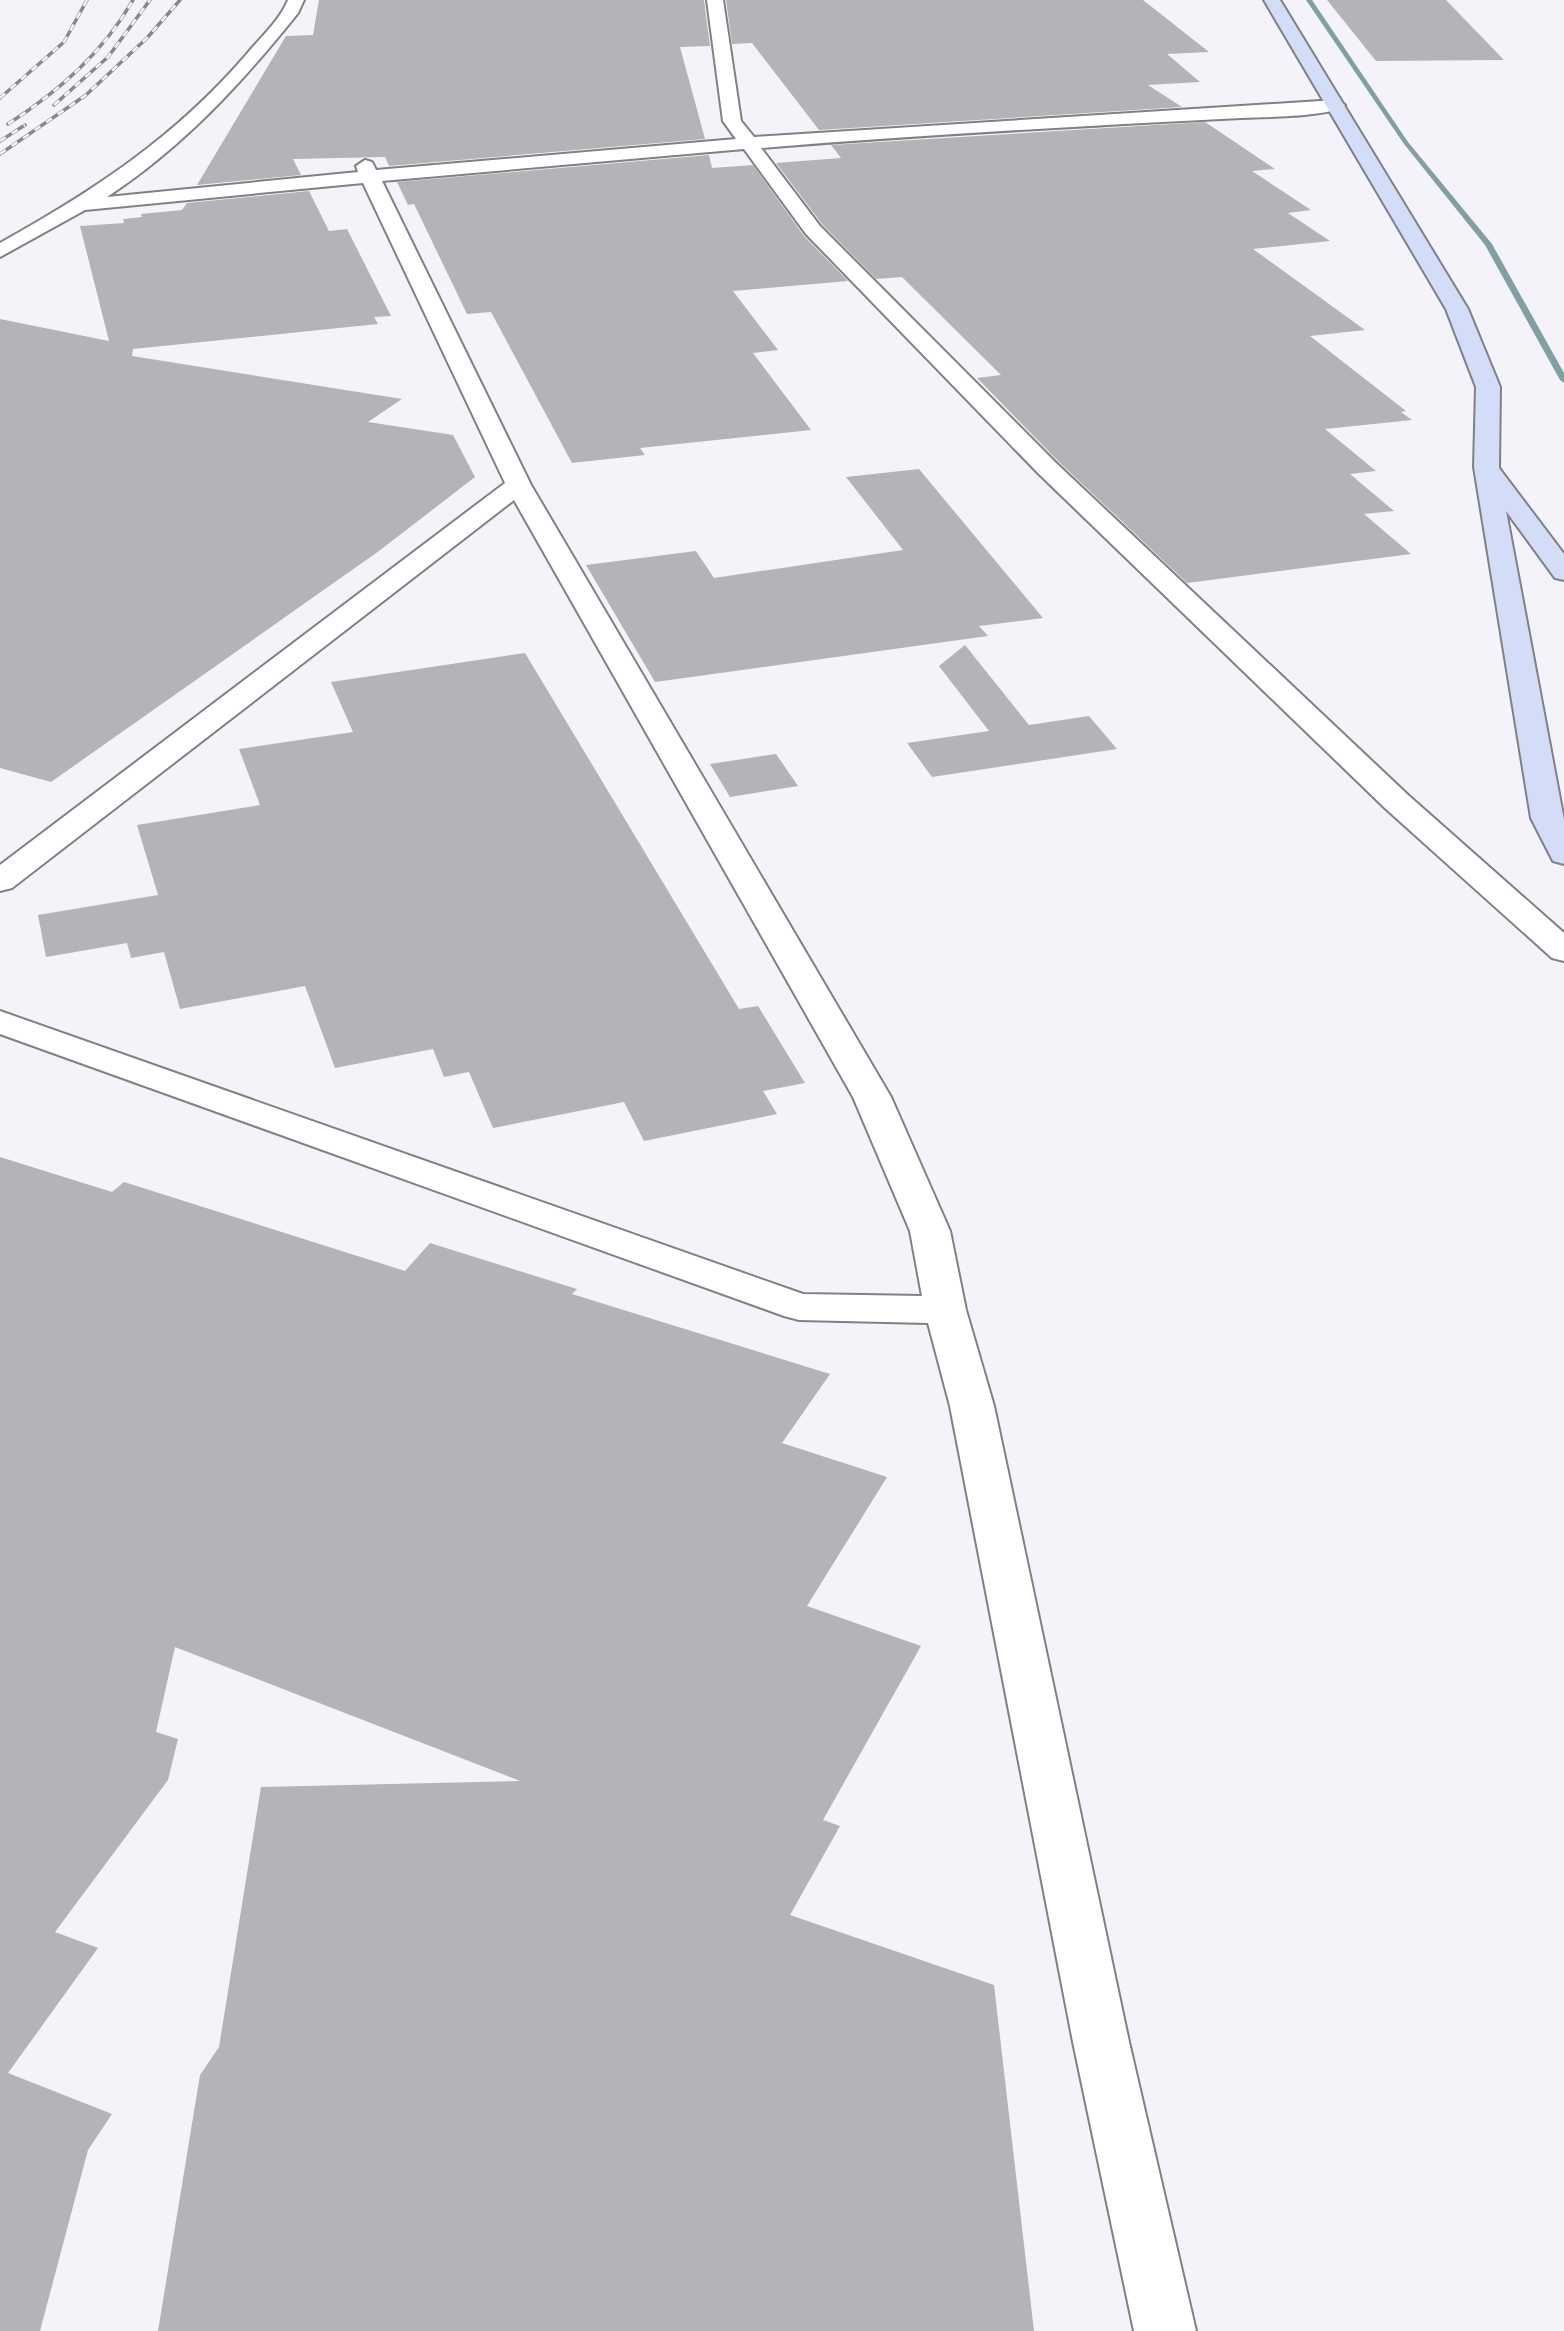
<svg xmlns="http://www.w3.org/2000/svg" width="1564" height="2331" font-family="Overpass,sans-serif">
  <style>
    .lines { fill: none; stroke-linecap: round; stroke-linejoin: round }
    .stream { fill: #80a0a4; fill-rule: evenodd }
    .building { fill: #b6b3b8 }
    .street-casing { stroke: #808085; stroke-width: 4 }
    .secondary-casing { stroke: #808085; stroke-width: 4 }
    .street { fill: #fff; fill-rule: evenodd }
    .secondary { fill: #d3ddf8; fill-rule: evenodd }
    .rail-casing { stroke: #88888c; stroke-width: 3.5 }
    .rail { stroke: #f3f3f9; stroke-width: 2.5; stroke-dasharray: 7; stroke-linecap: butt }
  </style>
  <rect width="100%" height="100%" fill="#f3f3f9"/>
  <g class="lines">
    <!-- stream -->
    <path class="stream" d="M1306,0H1312L1408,142L1492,244L1564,373V383L1560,380L1485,245L1404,144Z"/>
  </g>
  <!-- building -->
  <g class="building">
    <path d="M319,0H704L710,46L680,47L705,139L389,166L385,157L293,159L301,175L197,185L286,36L313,35Z"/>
    <path d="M726,0H1143L1209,52L1167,54L1200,82L1148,85L1182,107L819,130L752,43L732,44Z"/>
    <path d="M1327,0H1446L1504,60L1376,61Z"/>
    <path d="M1205,122L1275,169L1252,171L1311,210L1288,213L1330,241L1253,249L1365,330L1310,336L1406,411L1401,412L1412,420L1325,429L1376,471L1350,474L1394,511L1364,514L1411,554L1187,583L1058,461L977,378L1001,375L902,277L876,279L822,224L776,163L841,158L831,145Z"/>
    <path d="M709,155L712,168L753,165L804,236L848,281L733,291L778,350L753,353L811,430L640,448L645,455L572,463L491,312L467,314L414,204L408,205L397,182Z"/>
    <path d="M309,191L329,231L347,229L391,316L374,317L378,324L133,349L132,356L402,399L368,422L453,435L475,477L379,551L51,782L0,768V319L109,341L80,226L124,223L123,219L142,217L141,214L182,210L187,203Z"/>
    <path d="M919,469L1043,618L979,626L988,636L655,682L586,565L696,551L714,578L903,550L846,477Z"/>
    <path d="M965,645L1029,725L1089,716L1117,749L932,777L907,743L989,731L939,666Z"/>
    <path d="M525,653L739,1009L758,1006L805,1083L763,1091L777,1114L644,1141L624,1102L493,1128L469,1072L444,1077L433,1049L335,1068L305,986L180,1009L164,952L131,958L127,943L46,957L38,915L158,895L137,825L260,805L239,749L353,732L331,682Z"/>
    <path d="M776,754L798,786L730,797L710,764Z"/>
    <path d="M0,1157L112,1192L124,1182L405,1271L430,1243L577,1289L572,1294L830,1374L782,1443L887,1477L807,1606L921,1646L823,1820L840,1826L790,1915L994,1985L1034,2331H158L200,2075L219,2047L261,1787L520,1781L175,1647L156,1732L178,1739L168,1780L55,1932L98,1948L8,2073L112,2114L88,2150L40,2331H0Z"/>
  </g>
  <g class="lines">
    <defs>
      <path id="street" d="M288,0H304L298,13C241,84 183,147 107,197L358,172L356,166L365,160L372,162L376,170L736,139L723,121L707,0H723L741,121L754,137L1336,100L1345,105C1334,117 1260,117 1241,118C1081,126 921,135 761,148L820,226L1056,463L1408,795L1564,933V961L1552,958L1386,809L1038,473L806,234L744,149L382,181L531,485L891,1097L950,1231L966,1310L994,1406L1129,2042L1196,2331H1134L1073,2042L950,1406L928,1323L799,1320L784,1316L0,1034V1011L803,1294L922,1296L910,1231L853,1097L514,500L12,888L0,891V865L505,483L363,183L85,210L0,257V243C95,190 174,138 246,55C260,38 280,20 288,0Z"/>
      <path id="secondary" d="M1264,0H1280L1468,309L1500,387L1499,468L1564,554V580L1555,578L1506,511L1564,820V864L1553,861L1531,818L1474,467L1476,387L1446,309Z"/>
    </defs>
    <!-- street casing -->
    <use href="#street" class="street-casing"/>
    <!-- secondary casing -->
    <use href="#secondary" class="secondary-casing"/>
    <!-- street -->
    <use href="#street" class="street"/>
    <!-- secondary -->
    <use href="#secondary" class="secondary"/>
    <defs>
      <g id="rail">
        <path d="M0,98L64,42L87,0"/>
        <path d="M54,105L108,57L150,0"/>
        <path d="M8,124C59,91 103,53 133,0"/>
        <path d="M0,141L25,125"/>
        <path d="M0,154L86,95L147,38L180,0"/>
      </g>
    </defs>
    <!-- rail casing -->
    <use href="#rail" class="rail-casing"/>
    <!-- rail -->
    <use href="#rail" class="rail"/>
  </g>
</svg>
